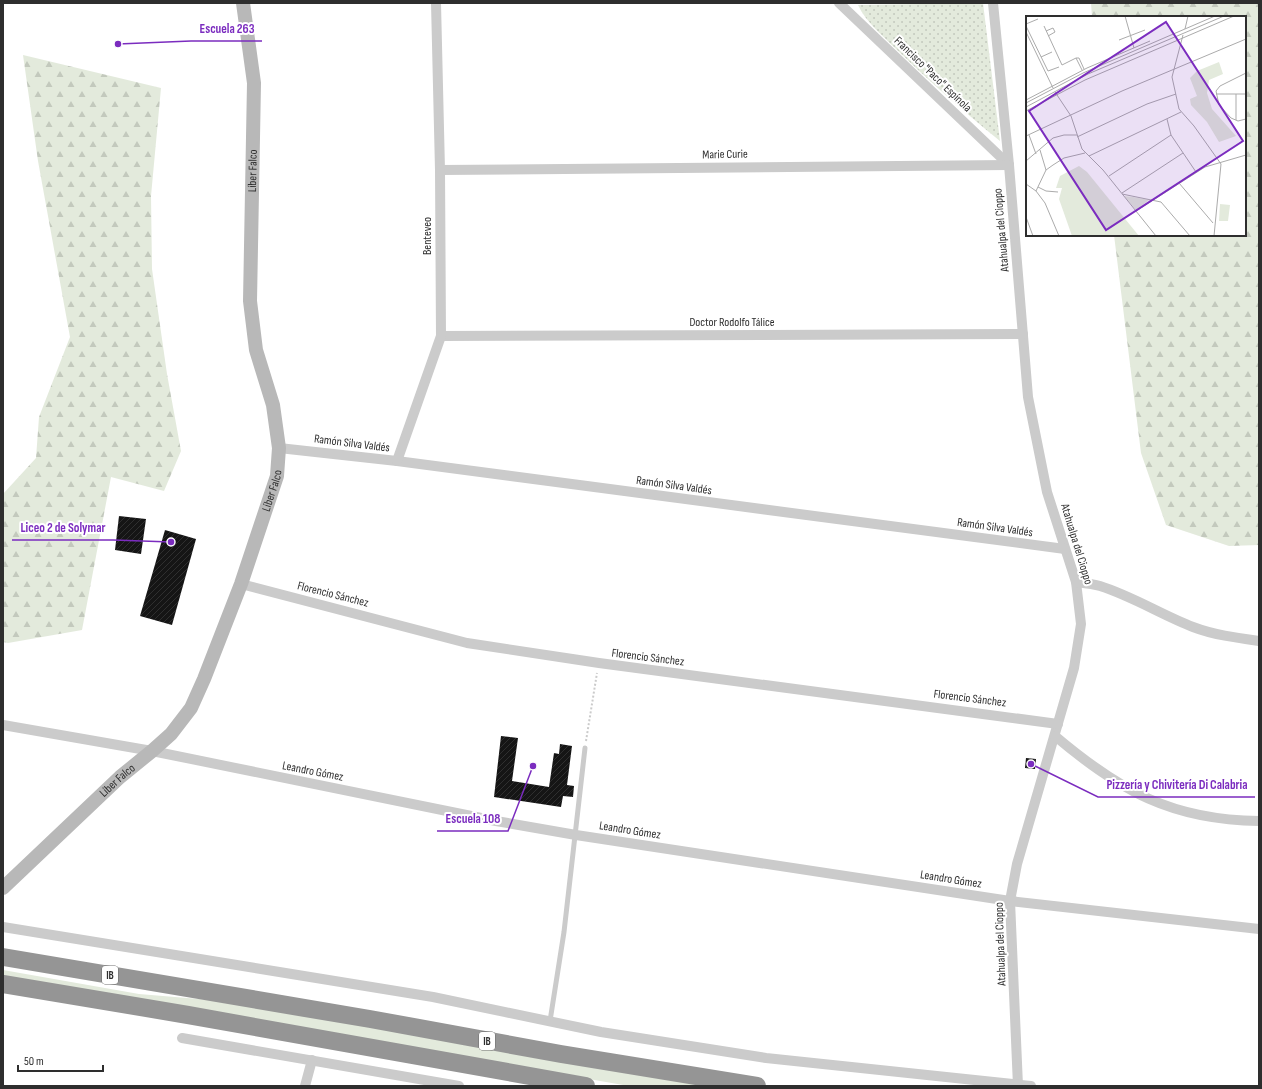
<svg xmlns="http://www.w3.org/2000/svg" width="1262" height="1089" font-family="'Sofia Sans Condensed',sans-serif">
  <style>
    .grass { fill: #e3eadc }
    .forest { fill: url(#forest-firs) }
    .park { fill: url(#park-dots) }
    .building { fill: url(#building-hatch) }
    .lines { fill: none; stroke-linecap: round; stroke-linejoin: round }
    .path { stroke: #cbcbcb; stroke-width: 2; stroke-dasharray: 2 2; stroke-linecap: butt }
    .lane { stroke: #cbcbcb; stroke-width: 5 }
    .street { stroke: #cbcbcb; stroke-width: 10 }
    .secondary { stroke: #b8b8b8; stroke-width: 14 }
    .highway { stroke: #959595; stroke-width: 18 }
    .labels { text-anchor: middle; stroke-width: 4; stroke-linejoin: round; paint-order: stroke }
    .shield { fill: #fff; stroke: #6d6d6d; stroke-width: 1 }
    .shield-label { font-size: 11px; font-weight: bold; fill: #2e2e2e }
    .street-label { font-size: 12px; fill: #2e2e2e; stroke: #fff }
    .inset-road { fill: none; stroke: #ababab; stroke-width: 1 }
    .view { fill: #7b2cbf; fill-opacity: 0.15; stroke: #7b2cbf; stroke-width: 2 }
    .inset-edge { fill: none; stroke: #2e2e2e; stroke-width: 2 }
    .leader { fill: none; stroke: #7b2cbf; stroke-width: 1.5 }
    .callout-dot { fill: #7b2cbf; stroke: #fff; stroke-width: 1.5 }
    .callout-label { font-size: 13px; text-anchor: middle; font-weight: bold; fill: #7b2cbf; stroke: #fff; stroke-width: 4; stroke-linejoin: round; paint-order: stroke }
  </style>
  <defs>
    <pattern id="forest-firs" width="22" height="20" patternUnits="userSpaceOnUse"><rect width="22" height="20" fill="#e3eadc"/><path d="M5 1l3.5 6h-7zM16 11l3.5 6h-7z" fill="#c3c9bd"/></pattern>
    <pattern id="park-dots" width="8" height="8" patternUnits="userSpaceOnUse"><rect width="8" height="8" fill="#e3eadc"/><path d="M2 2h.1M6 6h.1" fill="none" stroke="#c3c9bd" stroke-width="1.8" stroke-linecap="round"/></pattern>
    <pattern id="building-hatch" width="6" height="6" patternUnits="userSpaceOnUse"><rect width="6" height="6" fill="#151515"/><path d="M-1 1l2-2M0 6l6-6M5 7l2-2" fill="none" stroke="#2f2f2f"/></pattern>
  </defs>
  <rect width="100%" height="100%" fill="#fff"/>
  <!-- grass -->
  <path class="grass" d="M3,970L139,994L223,1001L718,1086H629L3,977Z"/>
  <!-- forest -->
  <g class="forest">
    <path d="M1091,3H1259V545L1229,546L1166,525L1141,453L1114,235H1245V17H1092Z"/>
    <path d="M23,55L161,88L151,196L152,269L167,374L181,451L164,491L111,477L82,630L8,643L3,642V494L36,458L39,417L70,337L38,161Z"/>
  </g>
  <!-- park -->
  <path class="park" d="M983,3L1000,141C963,111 928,80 894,47C881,34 866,22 858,5Z"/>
  <!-- building -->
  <g class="building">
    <path d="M119,516L146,519L141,554L115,550Z"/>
    <path d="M165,530L196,539L172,625L140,616Z"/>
    <path d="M501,736L518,738L512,781L549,787L554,753L559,754L560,744L572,746L567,785L574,786L573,797L563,796L561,807L494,797Z"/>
    <path d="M1026,758L1036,759L1035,769L1025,768Z"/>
  </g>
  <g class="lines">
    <!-- path -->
    <path class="path" d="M586,741L597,673"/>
    <!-- lane -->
    <path class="lane" d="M550,1021L564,932L585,748"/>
    <!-- street -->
    <g class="street">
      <path d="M839,3L1009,165"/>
      <path d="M993,3L1009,165L1028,397L1047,492L1076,582L1081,624L1074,668L1017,864L1010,901L1018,1086"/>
      <path d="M440,170L1009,165"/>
      <path d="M441,336L1023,334"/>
      <path d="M279,448L397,461L1065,549"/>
      <path d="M397,461L441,336L440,170L436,3"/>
      <path d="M1076,582C1084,583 1093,584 1100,586C1132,596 1162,615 1193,627C1214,635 1237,638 1259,641"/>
      <path d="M241,584L467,643L599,663L1058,724"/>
      <path d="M3,725L152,751L496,821L576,835L1010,901L1259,929"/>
      <path d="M1055,736C1120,791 1172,820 1259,821"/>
      <path d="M3,927L433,997L601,1032L766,1058L1031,1086"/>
      <path d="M182,1038L459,1086"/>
      <path d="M305,1086L312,1060"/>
    </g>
    <!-- secondary -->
    <path class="secondary" id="s1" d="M3,888L120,777L152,751L171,734L191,708L204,679L241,584L277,476L279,448L273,405L256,350L250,301L254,83L243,3"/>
    <!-- highway -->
    <g class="highway">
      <path d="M3,957L370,1019L561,1054L757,1086"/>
      <path d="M3,984L188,1015L586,1086"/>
    </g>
  </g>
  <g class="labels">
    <!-- shield labels -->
    <g class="shield">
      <rect x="102" y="966" width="16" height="18" rx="3"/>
      <rect x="479" y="1032" width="16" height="18" rx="3"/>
    </g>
    <g class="shield-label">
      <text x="110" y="979">IB</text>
      <text x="487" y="1045">IB</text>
    </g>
    <!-- street labels -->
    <g class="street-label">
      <text transform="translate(933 74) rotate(44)" y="4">Francisco "Paco" Espínola</text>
      <text transform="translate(725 154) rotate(-1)" y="4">Marie Curie</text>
      <text dy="4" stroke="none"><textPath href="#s1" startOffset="817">Líber Falco</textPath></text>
      <text transform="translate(1001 230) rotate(-95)" y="4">Atahualpa del Cioppo</text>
      <text transform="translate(427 236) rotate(-90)" y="4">Benteveo</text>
      <text x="732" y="326">Doctor Rodolfo Tálice</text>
      <text transform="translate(352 443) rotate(7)" y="4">Ramón Silva Valdés</text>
      <text transform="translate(674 485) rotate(8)" y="4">Ramón Silva Valdés</text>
      <text dy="4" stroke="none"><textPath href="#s1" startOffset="493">Líber Falco</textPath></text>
      <text transform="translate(995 527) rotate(8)" y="4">Ramón Silva Valdés</text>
      <text transform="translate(1077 544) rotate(73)" y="4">Atahualpa del Cioppo</text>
      <text transform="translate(333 594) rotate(14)" y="4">Florencio Sánchez</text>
      <text transform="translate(648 657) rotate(7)" y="4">Florencio Sánchez</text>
      <text transform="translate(970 698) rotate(7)" y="4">Florencio Sánchez</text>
      <text transform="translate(313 771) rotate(11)" y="4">Leandro Gómez</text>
      <text dy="4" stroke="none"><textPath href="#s1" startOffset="157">Líber Falco</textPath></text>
      <text transform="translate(630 830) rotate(9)" y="4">Leandro Gómez</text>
      <text transform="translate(951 879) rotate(9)" y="4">Leandro Gómez</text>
      <text transform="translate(1000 944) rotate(-92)" y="4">Atahualpa del Cioppo</text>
    </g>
  </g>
  <!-- overview -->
  <g transform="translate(1026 16)">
    <rect width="220" height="220" fill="#fff"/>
    <path d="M194,188L204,189L202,205H193Z" fill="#e3eadc"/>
    <path d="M193,46L197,58L183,64L181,77L186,93L210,120L193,126L181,106L165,89L164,83L171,80L164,62L171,55ZM53,150L61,156L113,220H46L33,183L36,172H30L34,160Z" fill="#e3eadc"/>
    <path d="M98,180L107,181L123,184L110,194Z" fill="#e3eadc"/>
    <path class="inset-road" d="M99,0L108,32M0,8L12,3M0,10L22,55L33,51M18,10L36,49L50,42M159,13L162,0M20,15L27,12L29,16L22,20M0,16L27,72M157,19L146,61L153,93L168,110L195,148L188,220M93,24L119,14M15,41L26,36M50,42H53L58,53M50,42L56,54M220,57L194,70L190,75L193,89L205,102L212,105L220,103M29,76L45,100L56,133L77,154L130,220M190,78H220M0,84L61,52L124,25M0,87L57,57L189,0M0,91L62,58L198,0M0,95L59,64L208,0M141,103L145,119L170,156M210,104V78M3,119L10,138M0,120L96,75L220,23M51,121L121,88L150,78M14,134L20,154M63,140L155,96M0,145L27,122L38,119H51M83,160L145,119M153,167L187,207M0,168L10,175L19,187L33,220M12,171L20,175L32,176M10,175L20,154L27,149L38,142L59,137M96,177L157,137M96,178L135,186L164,220M110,195L179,151L220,139M0,201L7,220"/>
    <path class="view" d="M140,6L217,125L80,214L3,95Z"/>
    <rect width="220" height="220" class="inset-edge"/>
  </g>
  <!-- callouts -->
  <path class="leader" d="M118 44L191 41H262M171 542L113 540H12M1031 764L1098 797H1255M533 766L508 831H437"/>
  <g class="callout-dot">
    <circle cx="118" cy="44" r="4"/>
    <circle cx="171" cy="542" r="4"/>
    <circle cx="1031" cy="764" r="4"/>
    <circle cx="533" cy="766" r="4"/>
  </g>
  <g class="callout-label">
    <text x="227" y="33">Escuela 263</text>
    <text x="63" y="532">Liceo 2 de Solymar</text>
    <text x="1177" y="789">Pizzería y Chivitería Di Calabria</text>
    <text x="473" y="823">Escuela 108</text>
  </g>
  <!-- border -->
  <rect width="1262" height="1089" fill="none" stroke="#2e2e2e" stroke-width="8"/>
  <!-- scale -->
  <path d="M18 1065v6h85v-6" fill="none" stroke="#2e2e2e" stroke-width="2"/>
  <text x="24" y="1065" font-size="12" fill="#2e2e2e" stroke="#ffffff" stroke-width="3" paint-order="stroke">50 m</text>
</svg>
